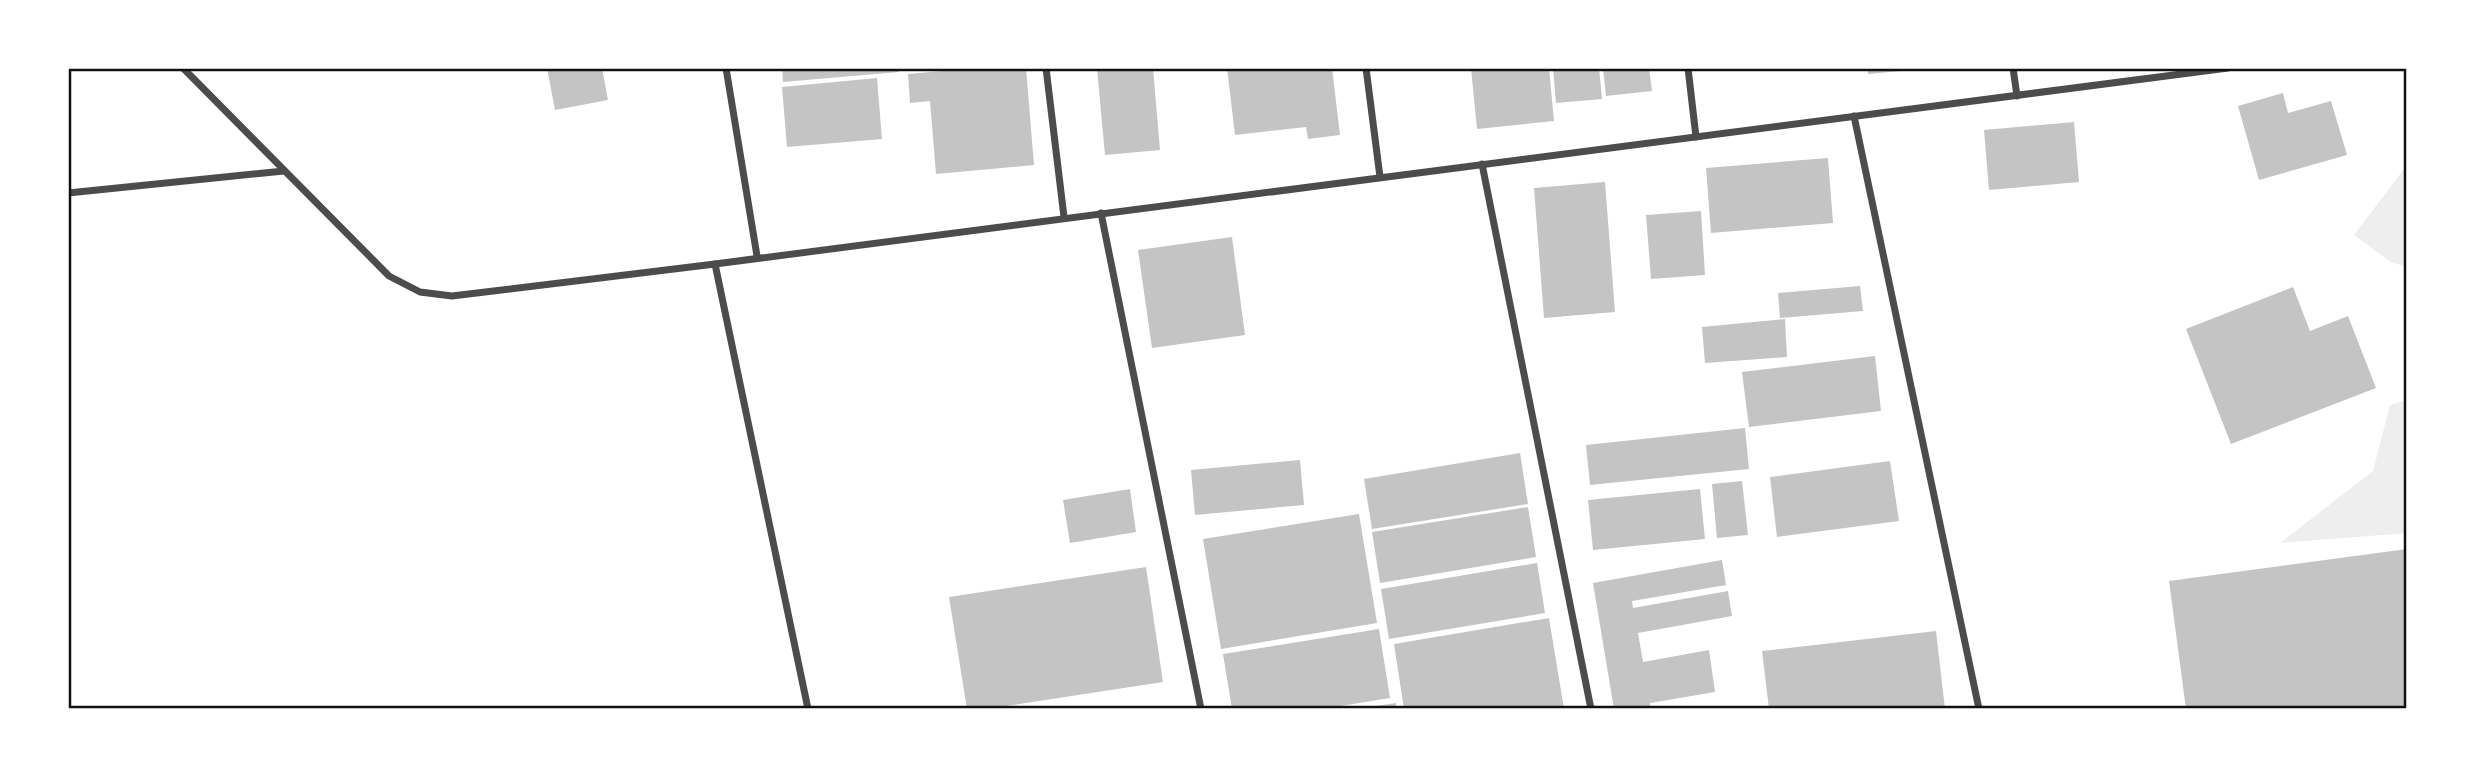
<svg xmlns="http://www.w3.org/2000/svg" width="2475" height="777" font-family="'Roboto Condensed',sans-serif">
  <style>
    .green { fill: #eee }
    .building { fill: #c4c4c4 }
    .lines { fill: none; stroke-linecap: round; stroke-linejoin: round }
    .minor { stroke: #4c4c4c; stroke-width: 7 }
    .neatline { fill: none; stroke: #111; stroke-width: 2.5 }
  </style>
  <rect width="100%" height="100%" fill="#fff"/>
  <!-- green -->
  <g class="green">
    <path d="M2407,165V267L2391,262L2354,235Z"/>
    <path d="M2407,400V533L2280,543L2373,471L2390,405Z"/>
  </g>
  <!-- building -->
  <g class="building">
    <path d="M547,68H602L608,100L555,110Z"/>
    <path d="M782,68H899V72L783,82Z"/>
    <path d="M977,68H1026L1034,165L936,174L930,101L910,103L908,74Z"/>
    <path d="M1097,68H1153L1160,150L1105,155Z"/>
    <path d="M1227,68H1332L1340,135L1308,139L1306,127L1235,135Z"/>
    <path d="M1471,68H1549L1554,121L1477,129Z"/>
    <path d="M1553,68H1599L1602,99L1556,103Z"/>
    <path d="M1603,68H1649L1652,91L1606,96Z"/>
    <path d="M1868,68H1910L1911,70L1868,74Z"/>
    <path d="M877,78L882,139L787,147L782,87Z"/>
    <path d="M2283,93L2288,113L2331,101L2347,155L2259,180L2238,106Z"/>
    <path d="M2074,122L2079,182L1989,190L1984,130Z"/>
    <path d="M1828,158L1833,223L1711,233L1706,168Z"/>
    <path d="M1605,182L1615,312L1544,318L1534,188Z"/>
    <path d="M1701,211L1705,275L1651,279L1646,215Z"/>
    <path d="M1232,237L1245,335L1152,348L1138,250Z"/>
    <path d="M1860,286L1863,311L1780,318L1778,293Z"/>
    <path d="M2293,287L2310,331L2348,316L2376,388L2231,444L2186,329Z"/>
    <path d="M1785,319L1787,357L1705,363L1702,327Z"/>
    <path d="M1875,356L1881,411L1749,427L1742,372Z"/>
    <path d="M1745,428L1749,469L1590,485L1586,445Z"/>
    <path d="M1520,453L1528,504L1372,529L1364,479Z"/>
    <path d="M1300,460L1304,505L1195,515L1191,470Z"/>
    <path d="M1890,461L1899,521L1777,537L1770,477Z"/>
    <path d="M1742,481L1748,535L1717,538L1712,484Z"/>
    <path d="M1130,489L1136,532L1070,543L1063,500Z"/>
    <path d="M1700,489L1705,539L1593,550L1588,500Z"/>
    <path d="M1528,507L1536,557L1380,583L1372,532Z"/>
    <path d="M1359,514L1377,623L1221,649L1203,539Z"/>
    <path d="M2407,549V709H2186L2169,581Z"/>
    <path d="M1722,560L1726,585L1632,601L1633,608L1728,591L1732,616L1638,633L1643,662L1709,650L1715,692L1650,703L1651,709H1614L1593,583Z"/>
    <path d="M1537,563L1545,613L1389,639L1381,589Z"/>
    <path d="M1146,567L1163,682L987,709H967L949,597Z"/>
    <path d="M1549,618L1564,709H1404L1394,644Z"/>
    <path d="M1379,629L1390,698L1322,709H1232L1223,654Z"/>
    <path d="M1936,631L1945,709H1769L1762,651Z"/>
    <path d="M1396,703V709H1370V707Z"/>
  </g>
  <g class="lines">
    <!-- minor -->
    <g class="minor">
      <path d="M183,68L389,276L420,292L452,296L715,264L2228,68"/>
      <path d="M726,68L757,256"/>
      <path d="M1046,68L1064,217"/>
      <path d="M1366,68L1380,177"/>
      <path d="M1688,68L1696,137"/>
      <path d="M2013,68L2017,96"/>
      <path d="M1854,116L1979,709"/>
      <path d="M1482,164L1591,709"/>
      <path d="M68,193L284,171"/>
      <path d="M1101,213L1201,709"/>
      <path d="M715,264L808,709"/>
    </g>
  </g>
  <!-- border -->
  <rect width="2475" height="777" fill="none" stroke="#ffffff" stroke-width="140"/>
  <rect x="70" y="70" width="2335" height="637" class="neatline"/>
</svg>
